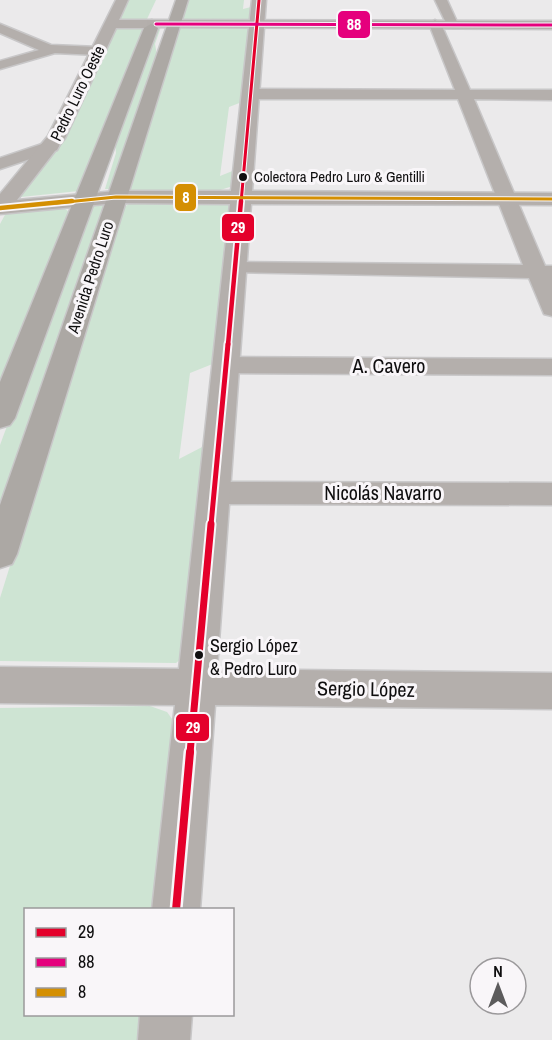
<svg xmlns="http://www.w3.org/2000/svg" width="552" height="1040" font-family="'Archivo Narrow',sans-serif">
  <style>
    .green { fill: #cee4d3 }
    .lines { fill: none; stroke-linecap: round; stroke-linejoin: round }
    .minor-casing { stroke: #c8c7c8; stroke-width: 3 }
    .tertiary-casing { stroke: #c8c7c8; stroke-width: 3 }
    .secondary-casing { stroke: #c8c7c8; stroke-width: 3 }
    .primary-casing { stroke: #c8c7c8; stroke-width: 3 }
    .minor { fill: #b4afac; fill-rule: evenodd }
    .tertiary { fill: #b4afac; fill-rule: evenodd }
    .secondary { fill: #b3aeab; fill-rule: evenodd }
    .primary { fill: #aca8a4; fill-rule: evenodd }
    .bus-1-far4-casing { stroke: #f9f6f9; stroke-width: 5 }
    .bus-1-far3-casing { stroke: #f9f6f9; stroke-width: 8 }
    .bus-1-far2-casing { stroke: #f9f6f9; stroke-width: 9 }
    .bus-1-far1-casing { stroke: #f9f6f9; stroke-width: 11 }
    .bus-1-casing { stroke: #f9f6f9; stroke-width: 13 }
    .bus-2-casing { stroke: #f9f6f9; stroke-width: 5 }
    .bus-3-far1-casing { stroke: #f9f6f9; stroke-width: 5 }
    .bus-3-casing { stroke: #f9f6f9; stroke-width: 8 }
    .bus-1-far4 { stroke: #e4002b; stroke-width: 3 }
    .bus-1-far3 { stroke: #e4002b; stroke-width: 4.5 }
    .bus-1-far2 { stroke: #e4002b; stroke-width: 5 }
    .bus-1-far1 { stroke: #e4002b; stroke-width: 7 }
    .bus-1 { stroke: #e4002b; stroke-width: 8 }
    .bus-2 { stroke: #e5007d; stroke-width: 3 }
    .bus-3-far1 { stroke: #d48f02; stroke-width: 3 }
    .bus-3 { stroke: #d48f02; stroke-width: 4.5 }
    .bus-dot { fill: #0f0e0f; stroke: #f9f6f9; stroke-width: 2 }
    .labels { text-anchor: middle; stroke-width: 6; stroke-linejoin: round; paint-order: stroke }
    .far-bus-label { font-size: 15px; fill: #0f0e0f; stroke: #f9f6f9; text-anchor: start }
    .far-street-label { font-size: 16px; fill: #0f0e0f; stroke: #f9f6f9 }
    .bus-label { font-size: 18px; fill: #0f0e0f; stroke: #f9f6f9; text-anchor: start }
    .street-label { font-size: 20px; fill: #0f0e0f; stroke: #f9f6f9 }
    .line-badge { stroke: #f9f6f9; stroke-width: 2 }
    .badge-label { font-size: 16px; text-anchor: middle; font-weight: bold; fill: #fff }
  </style>
  <rect width="100%" height="100%" fill="#ebeaeb"/>
  <!-- green -->
  <g class="green">
    <path d="M129,0H156L147,19L120,20Z"/>
    <path d="M187,0H244L243,9L251,7L249,21L183,20Z"/>
    <path d="M245,26L249,28L242,102L229,107L220,176L235,170L233,186L217,191L129,190L179,27Z"/>
    <path d="M119,27H145L79,191L21,197L20,195L64,139L115,29Z"/>
    <path d="M156,27H161L155,44L157,55L111,189H105L116,153L115,142Z"/>
    <path d="M103,203L105,205L0,513V445L88,207Z"/>
    <path d="M138,203L231,204L215,363L190,373L179,459L206,445L182,658L176,663L0,661V598L121,209L129,204Z"/>
    <path d="M62,207L68,211L69,214L0,385V224L6,213Z"/>
    <path d="M150,706L167,712L175,723L157,909L26,910V1014L145,1015L142,1040H0V708Z"/>
  </g>
  <g class="lines">
    <defs>
      <g id="minor">
        <path d="M435,0H447L458,24L456,27H448Z"/>
        <path d="M435,20L441,24L470,90H552V100L474,99L545,266H552V316L544,314L529,278L228,272L224,268L228,264L235,262L523,265L458,99H251L243,94L251,89L455,90L429,24Z"/>
        <path d="M0,24L51,45L98,47L105,51L98,55L55,53L0,69V61L39,50L0,33Z"/>
        <path d="M51,141L59,146L57,150L0,169V158Z"/>
        <path d="M226,357L552,359V375L226,373L217,370L214,365L217,360Z"/>
        <path d="M214,482L552,483V505L214,504L204,501L199,493L204,485Z"/>
      </g>
      <g id="tertiary">
        <path d="M116,0H128L119,20H152L159,24L152,28H116L65,138L17,200L116,191H231L252,0H266L252,191L552,193V205L251,204L217,669L552,673V709L215,705L200,910H152L175,705L0,703V667L179,669L230,204L116,203L0,214V194L48,136Z"/>
        <path d="M140,1014H192L190,1040H138Z"/>
      </g>
      <path id="secondary" d="M152,20L552,21V29L147,27V21Z"/>
      <g id="primary">
        <path d="M176,0H188L17,554L12,564L0,568V505Z"/>
        <path d="M151,24L158,28L15,418L10,425L0,428V382L144,28Z"/>
      </g>
    </defs>
    <!-- minor casing -->
    <use href="#minor" class="minor-casing"/>
    <!-- tertiary casing -->
    <use href="#tertiary" class="tertiary-casing"/>
    <!-- secondary casing -->
    <use href="#secondary" class="secondary-casing"/>
    <!-- primary casing -->
    <use href="#primary" class="primary-casing"/>
    <!-- minor -->
    <use href="#minor" class="minor"/>
    <!-- tertiary -->
    <use href="#tertiary" class="tertiary"/>
    <!-- secondary -->
    <use href="#secondary" class="secondary"/>
    <!-- primary -->
    <use href="#primary" class="primary"/>
    <defs>
      <path id="bus-1-far4" d="M241,203L259,0"/>
      <path id="bus-1-far3" d="M228,345L241,201"/>
      <path id="bus-1-far2" d="M211,525L228,344"/>
      <path id="bus-1-far1" d="M190,753L211,524"/>
      <path id="bus-1" d="M176,910L190,752"/>
      <path id="bus-2" d="M156,24L552,25"/>
      <path id="bus-3-far1" d="M56,203L116,197L552,199"/>
      <path id="bus-3" d="M0,208L72,201"/>
    </defs>
    <!-- bus-1-far4 casing -->
    <use href="#bus-1-far4" class="bus-1-far4-casing"/>
    <!-- bus-1-far3 casing -->
    <use href="#bus-1-far3" class="bus-1-far3-casing"/>
    <!-- bus-1-far2 casing -->
    <use href="#bus-1-far2" class="bus-1-far2-casing"/>
    <!-- bus-1-far1 casing -->
    <use href="#bus-1-far1" class="bus-1-far1-casing"/>
    <!-- bus-1 casing -->
    <use href="#bus-1" class="bus-1-casing"/>
    <!-- bus-2 casing -->
    <use href="#bus-2" class="bus-2-casing"/>
    <!-- bus-3-far1 casing -->
    <use href="#bus-3-far1" class="bus-3-far1-casing"/>
    <!-- bus-3 casing -->
    <use href="#bus-3" class="bus-3-casing"/>
    <!-- bus-1-far4 -->
    <use href="#bus-1-far4" class="bus-1-far4"/>
    <!-- bus-1-far3 -->
    <use href="#bus-1-far3" class="bus-1-far3"/>
    <!-- bus-1-far2 -->
    <use href="#bus-1-far2" class="bus-1-far2"/>
    <!-- bus-1-far1 -->
    <use href="#bus-1-far1" class="bus-1-far1"/>
    <!-- bus-1 -->
    <use href="#bus-1" class="bus-1"/>
    <!-- bus-2 -->
    <use href="#bus-2" class="bus-2"/>
    <!-- bus-3-far1 -->
    <use href="#bus-3-far1" class="bus-3-far1"/>
    <!-- bus-3 -->
    <use href="#bus-3" class="bus-3"/>
  </g>
  <!-- markers -->
  <g class="bus-dot">
    <circle cx="243" cy="177" r="5"/>
    <circle cx="199" cy="655" r="5"/>
  </g>
  <g class="labels">
    <!-- far-bus labels -->
    <g class="far-bus-label">
      <text x="254" y="182">Colectora Pedro Luro &amp; Gentilli</text>
    </g>
    <!-- far-street labels -->
    <g class="far-street-label">
      <text transform="translate(77 93) rotate(-64)" y="6">Pedro Luro Oeste</text>
      <text transform="translate(90 277) rotate(-72)" y="6">Avenida Pedro Luro</text>
    </g>
    <!-- bus labels -->
    <g class="bus-label">
      <text x="210" y="652">Sergio López<tspan x="210" dy="23">&amp; Pedro Luro</tspan></text>
    </g>
    <!-- street labels -->
    <g class="street-label">
      <text x="389" y="373">A. Cavero</text>
      <text x="383" y="500">Nicolás Navarro</text>
      <text transform="translate(366 689) rotate(1)" y="7">Sergio López</text>
    </g>
  </g>
  <g class="line-badge">
    <rect x="337" y="10" width="34" height="29" rx="6" fill="#e5007d"/>
    <rect x="174" y="183" width="23" height="29" rx="6" fill="#d48f02"/>
    <rect x="221" y="213" width="34" height="29" rx="6" fill="#e4002b"/>
    <rect x="175" y="713" width="35" height="29" rx="6" fill="#e4002b"/>
  </g>
  <g class="badge-label">
    <text x="354" y="30">88</text>
    <text x="186" y="203">8</text>
    <text x="238" y="233">29</text>
    <text x="193" y="733">29</text>
  </g>
  <!-- legend -->
  <rect x="24" y="908" width="210" height="108" fill="#f9f6f9" stroke="#9b999b" stroke-width="1.5"/>
  <rect x="36" y="928" width="30" height="9" fill="#e4002b" stroke="#9b999b" stroke-width="1.5"/>
  <text x="78" y="938" font-size="18" fill="#0f0e0f">29</text>
  <rect x="36" y="958" width="30" height="9" fill="#e5007d" stroke="#9b999b" stroke-width="1.5"/>
  <text x="78" y="968" font-size="18" fill="#0f0e0f">88</text>
  <rect x="36" y="988" width="30" height="9" fill="#d48f02" stroke="#9b999b" stroke-width="1.5"/>
  <text x="78" y="998" font-size="18" fill="#0f0e0f">8</text>
  <!-- north arrow -->
  <g transform="translate(498 986)"><circle r="28" fill="#f9f6f9" stroke="#9b999b" stroke-width="1.5"/>
  <path d="M0-4.5L10 22L0 15L-10 22Z" fill="#5c5b5c"/>
  <text y="-9" font-size="16" font-weight="bold" text-anchor="middle" fill="#0f0e0f">N</text>
  </g>
</svg>
